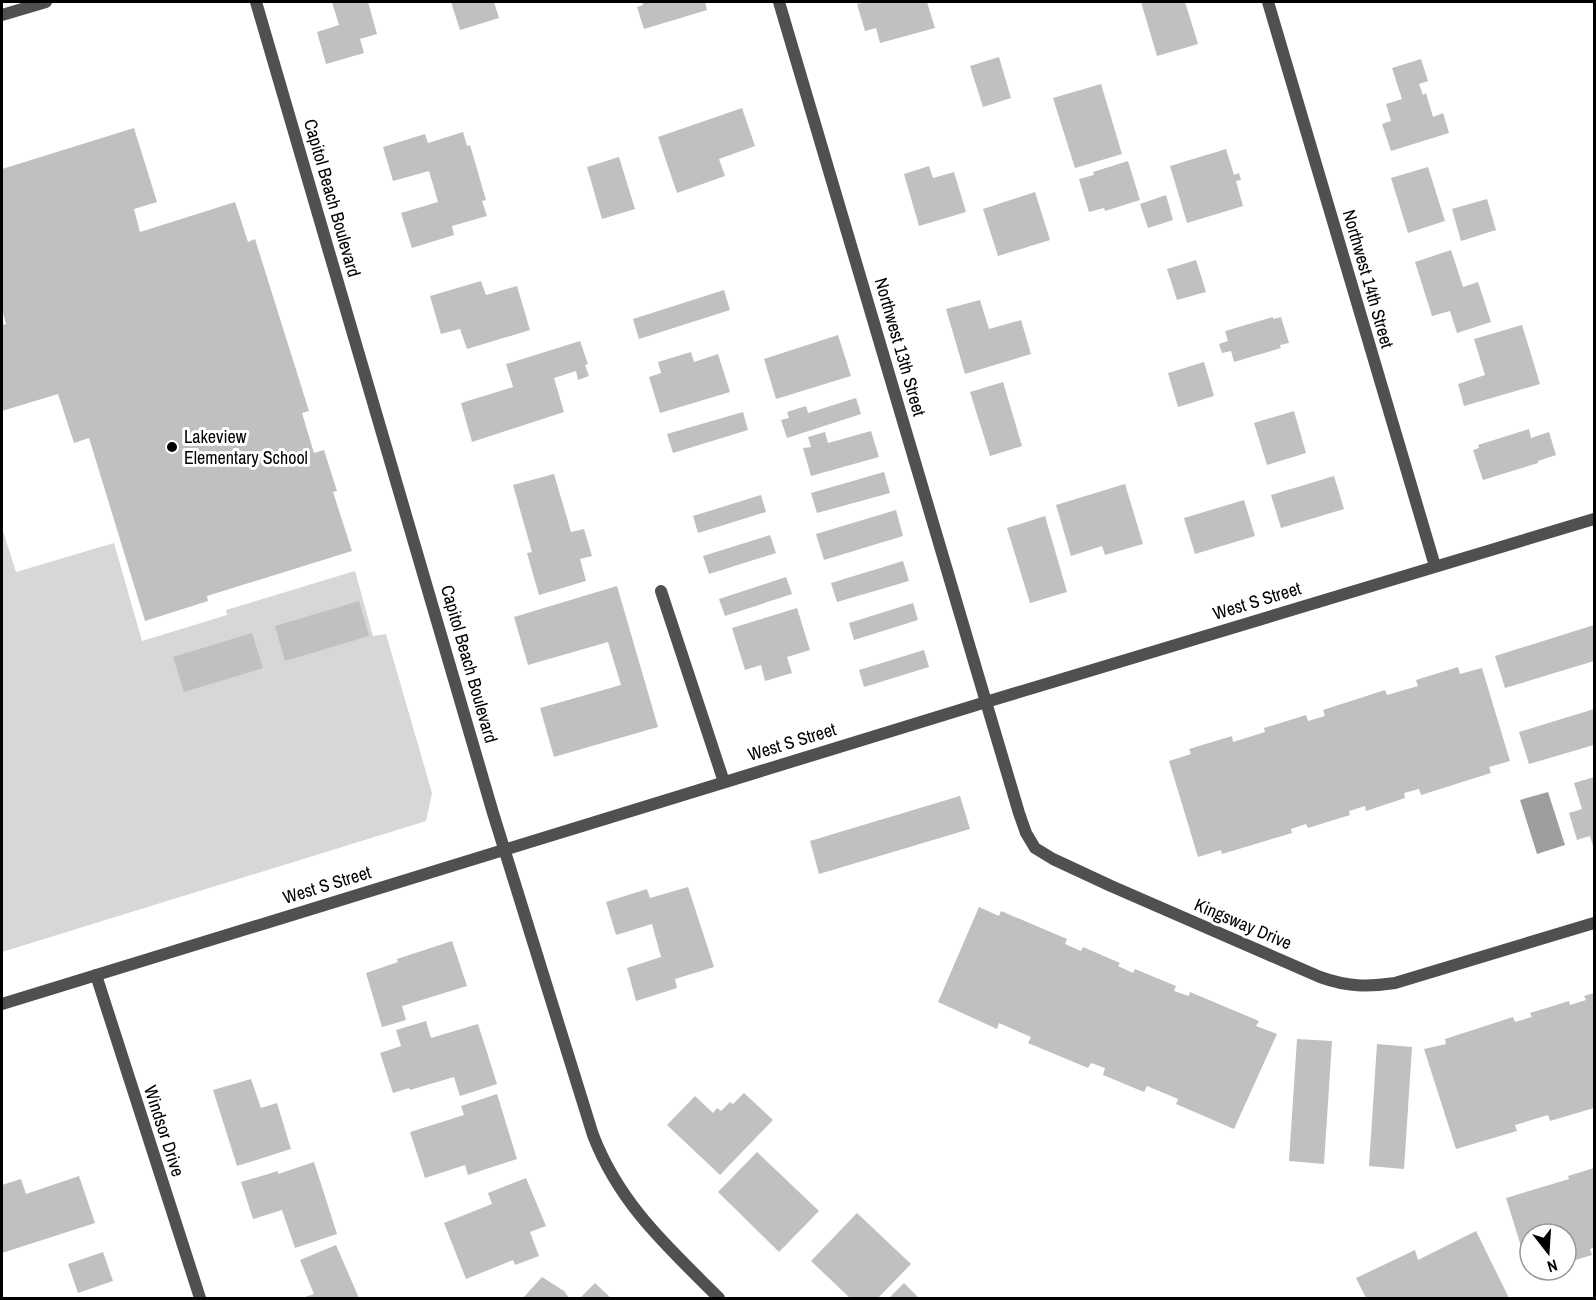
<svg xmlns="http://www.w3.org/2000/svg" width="1596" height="1300" font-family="'Archivo Narrow',sans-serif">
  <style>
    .green { fill: #d7d7d7 }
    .water { fill: #9e9e9e }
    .building { fill: #c0c0c0 }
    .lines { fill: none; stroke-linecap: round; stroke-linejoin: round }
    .service { stroke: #505050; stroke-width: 12 }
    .minor { stroke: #505050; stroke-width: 12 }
    .tertiary { stroke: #505050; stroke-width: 12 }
    .poi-dot { fill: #000; stroke: #fff; stroke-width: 2 }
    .labels { text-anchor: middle; stroke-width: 6; stroke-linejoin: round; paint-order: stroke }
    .street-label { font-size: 18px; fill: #000; stroke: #fff }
    .poi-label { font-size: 18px; fill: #000; stroke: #fff; text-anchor: start }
  </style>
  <rect width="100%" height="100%" fill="#fff"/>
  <!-- green -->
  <path class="green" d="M2,528L16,572L114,543L142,641L227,615L226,610L355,571L373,636L386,634L432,793L426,821L2,952Z"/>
  <!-- water -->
  <path class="water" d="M1548,792L1565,845L1537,854L1520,800Z"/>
  <!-- building -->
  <g class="building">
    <path d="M332,2H368L377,34L360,39L364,53L326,64L317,32L339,25Z"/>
    <path d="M451,2H494L499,18L460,30Z"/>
    <path d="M642,2H705L707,10L644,29L637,7L643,5Z"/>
    <path d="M868,2H927L935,28L880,43L876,28L865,31L857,4Z"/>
    <path d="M1141,2H1185L1198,44L1157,56Z"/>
    <path d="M999,57L1011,98L983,107L970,66Z"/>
    <path d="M1421,59L1428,81L1419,84L1423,95L1426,93L1433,117L1443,113L1449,133L1391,151L1382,124L1391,121L1386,104L1402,99L1392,68Z"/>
    <path d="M1101,84L1122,154L1075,168L1053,98Z"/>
    <path d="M742,108L755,146L719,159L725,176L677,193L658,137Z"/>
    <path d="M134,128L157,202L134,209L140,232L235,202L248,242L255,239L309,411L302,413L314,453L324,450L337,491L333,492L352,551L207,596L208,601L145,621L89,438L74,443L58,394L2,411V325L6,324L2,309V169Z"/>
    <path d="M463,132L467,146L470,145L486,200L482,201L487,216L452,226L454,235L412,248L401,213L438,202L429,171L393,181L383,147L425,134L428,143Z"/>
    <path d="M1226,149L1234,175L1239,173L1241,180L1236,181L1243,206L1187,223L1170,166Z"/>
    <path d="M619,157L635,209L602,219L587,167Z"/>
    <path d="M1128,161L1140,200L1105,211L1104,208L1089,212L1079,179L1094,175L1093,172Z"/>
    <path d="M929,166L933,178L954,172L966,212L919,226L904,174Z"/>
    <path d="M1428,167L1445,221L1408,233L1391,178Z"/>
    <path d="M1035,192L1050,240L998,256L983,209Z"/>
    <path d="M1166,195L1173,220L1148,228L1140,204Z"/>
    <path d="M1487,199L1496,230L1461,241L1452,209Z"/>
    <path d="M1451,250L1463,287L1478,282L1491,322L1457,333L1450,311L1432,316L1415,262Z"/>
    <path d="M1196,260L1206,292L1177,300L1167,269Z"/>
    <path d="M481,281L486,295L517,286L530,330L467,349L460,329L441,334L430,296Z"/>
    <path d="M724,290L730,310L639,339L633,319Z"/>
    <path d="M980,300L989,329L1021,320L1031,354L965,374L946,309Z"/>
    <path d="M1273,317V319L1281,317L1289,343L1280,345L1281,348L1234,362L1231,351L1222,353L1219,344L1228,341L1225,331Z"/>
    <path d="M1522,325L1540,384L1464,406L1458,384L1485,375L1474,339Z"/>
    <path d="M838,335L851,376L776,399L764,359Z"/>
    <path d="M580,341L588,364L585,365L589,376L578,380L576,371L554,378L564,412L472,442L461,403L513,387L506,364Z"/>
    <path d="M691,352L694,362L718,354L730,392L660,413L649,377L661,373L658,362Z"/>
    <path d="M1204,362L1214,396L1178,407L1168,373Z"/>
    <path d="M1003,382L1022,446L990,456L970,392Z"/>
    <path d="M856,398L861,414L787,438L781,420L789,418L787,412L806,406L808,413Z"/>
    <path d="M1294,411L1306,453L1267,465L1254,423Z"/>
    <path d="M743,412L748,430L673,453L667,434Z"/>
    <path d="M1529,429L1531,438L1549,432L1556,455L1538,461V463L1483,480L1473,450L1479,448L1478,445Z"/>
    <path d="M871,431L879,457L811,476L803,448L811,447L808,437L825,432L828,443Z"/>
    <path d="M884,472L890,493L817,513L811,493Z"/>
    <path d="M554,474L571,532L584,529L592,556L580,559L586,581L539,595L527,553L532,552L513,485Z"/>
    <path d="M1334,476L1344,509L1281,528L1271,495Z"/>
    <path d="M1125,484L1143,544L1105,555L1102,546L1071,556L1056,505Z"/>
    <path d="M761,495L766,512L698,533L693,516Z"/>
    <path d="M1244,500L1255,536L1195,554L1184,518Z"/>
    <path d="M896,510L903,536L824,560L816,534Z"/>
    <path d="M1045,516L1067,592L1030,603L1007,528Z"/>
    <path d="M770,535L776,553L709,574L703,556Z"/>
    <path d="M903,561L909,581L837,602L831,583Z"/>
    <path d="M786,577L792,594L725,616L719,599Z"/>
    <path d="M617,586L658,727L554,757L540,708L621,685L608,642L528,665L514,617Z"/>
    <path d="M359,601L369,636L285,661L275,626Z"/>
    <path d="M913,603L918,620L854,640L849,623Z"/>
    <path d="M797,608L810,650L787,657L792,673L765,681L761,665L745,670L732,628Z"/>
    <path d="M1594,625V661L1505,688L1495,656Z"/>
    <path d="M252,633L263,668L184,692L173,657Z"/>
    <path d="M924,650L929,667L864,687L859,670Z"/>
    <path d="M1458,667L1460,674L1482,668L1510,761L1489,767L1491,773L1421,795L1419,789L1404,793L1405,798L1366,811L1365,806L1349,811L1350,815L1308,828L1306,824L1291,829L1292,833L1222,854L1221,850L1198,857L1169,761L1191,754L1189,749L1232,736L1233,742L1265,732L1264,728L1306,715L1308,721L1325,716L1323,710L1385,690L1387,695L1418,686L1416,680Z"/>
    <path d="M1594,709V745L1529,764L1519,732Z"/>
    <path d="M1594,777V849L1590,836L1577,840L1569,813L1582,809L1574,783Z"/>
    <path d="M960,796L970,829L819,874L810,841Z"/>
    <path d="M688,887L714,967L675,979L677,988L636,1001L627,968L661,957L652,924L616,935L606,902L647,889L650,898Z"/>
    <path d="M979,907L999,916L1001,911L1067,939L1065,944L1081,951L1083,947L1120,963L1118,966L1133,973L1135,969L1176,986L1174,991L1189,996L1190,992L1259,1021L1256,1026L1277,1034L1234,1129L1176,1104L1178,1099L1147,1086L1144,1092L1103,1075L1105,1068L1091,1063L1088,1068L1028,1043L1031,1037L999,1023L997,1029L938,1002Z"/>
    <path d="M452,941L467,986L402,1006L406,1020L382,1027L366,973L398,962L397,959Z"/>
    <path d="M1594,993V1108L1550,1121L1548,1115L1515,1125L1517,1131L1456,1149L1424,1049L1446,1044L1445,1039L1513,1017L1515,1022L1532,1017L1530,1013L1569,1001L1570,1005L1586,1000L1584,996Z"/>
    <path d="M426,1021L431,1038L478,1024L497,1084L460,1096L454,1077L410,1090L409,1088L393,1093L380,1053L401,1046L396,1030Z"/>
    <path d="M1297,1039L1332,1041L1324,1164L1289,1161Z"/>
    <path d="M1377,1044L1412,1047L1404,1169L1369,1166Z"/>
    <path d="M251,1079L261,1108L277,1103L291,1149L237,1166L213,1090Z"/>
    <path d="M744,1093L773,1120L720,1175L667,1125L695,1096L713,1113L717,1108L721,1111L730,1102L733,1104Z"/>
    <path d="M497,1094L517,1159L468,1175L465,1165L425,1178L410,1132L464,1115L461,1106Z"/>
    <path d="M757,1152L819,1211L779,1252L718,1192Z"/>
    <path d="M314,1162L337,1234L295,1248L282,1210L253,1219L241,1182L278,1171V1174Z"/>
    <path d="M1594,1168V1247L1590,1249L1592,1255L1566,1263V1234H1530V1269H1528L1506,1198L1569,1179L1568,1176Z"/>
    <path d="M79,1176L95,1223L2,1253V1185L21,1179L26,1194Z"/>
    <path d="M526,1178L546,1226L530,1232L539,1256L515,1265L513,1260L466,1279L444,1223L492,1204L488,1193Z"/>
    <path d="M857,1213L911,1264L878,1298H850L811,1261Z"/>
    <path d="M1476,1231L1509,1298H1366L1356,1278L1415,1250L1418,1260Z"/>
    <path d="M336,1245L359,1298H302L314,1294L300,1260Z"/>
    <path d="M103,1252L113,1281L78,1293L68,1264Z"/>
    <path d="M542,1277L564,1291L569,1298H523Z"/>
    <path d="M595,1283L611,1298H580Z"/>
    <path d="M904,1283L919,1298H889Z"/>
  </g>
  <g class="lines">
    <!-- service -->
    <g class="service">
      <path d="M661,591L724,782"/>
      <path d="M986,702L1019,813L1026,833L1035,848L1053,859L1111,886L1320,977C1348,987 1367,987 1395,983L1594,923"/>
    </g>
    <!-- minor -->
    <g class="minor">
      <path d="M779,2L986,702"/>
      <path d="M1268,2L1435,566"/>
      <path d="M2,15L46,2"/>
      <path d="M96,975L200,1298"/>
      <path d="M2,1004L986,702L1594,519"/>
    </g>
    <!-- tertiary -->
    <path class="tertiary" d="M256,2L493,813L593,1135C620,1205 668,1247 719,1298"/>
  </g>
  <!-- markers -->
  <circle class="poi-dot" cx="172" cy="447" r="6"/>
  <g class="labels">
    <!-- street labels -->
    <g class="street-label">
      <text transform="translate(332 198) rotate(74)" y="6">Capitol Beach Boulevard</text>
      <text transform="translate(1368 279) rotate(74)" y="6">Northwest 14th Street</text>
      <text transform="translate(900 347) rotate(74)" y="6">Northwest 13th Street</text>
      <text transform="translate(1257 601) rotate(-17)" y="6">West S Street</text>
      <text transform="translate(469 664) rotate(74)" y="6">Capitol Beach Boulevard</text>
      <text transform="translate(792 742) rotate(-17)" y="6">West S Street</text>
      <text transform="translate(327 885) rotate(-17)" y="6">West S Street</text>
      <text transform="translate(1243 924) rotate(23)" y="6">Kingsway Drive</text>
      <text transform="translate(164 1131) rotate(72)" y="6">Windsor Drive</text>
    </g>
    <!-- poi labels -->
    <g class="poi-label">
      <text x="184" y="443">Lakeview<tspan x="184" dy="21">Elementary School</tspan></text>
    </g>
  </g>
  <!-- border -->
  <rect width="1596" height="1300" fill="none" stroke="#000000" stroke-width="6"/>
  <!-- north arrow -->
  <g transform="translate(1548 1252) rotate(163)"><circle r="28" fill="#ffffff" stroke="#999999" stroke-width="1.5"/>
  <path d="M0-4.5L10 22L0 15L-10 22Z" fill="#000000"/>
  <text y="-9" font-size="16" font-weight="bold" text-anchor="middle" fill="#000000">N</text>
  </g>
</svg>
